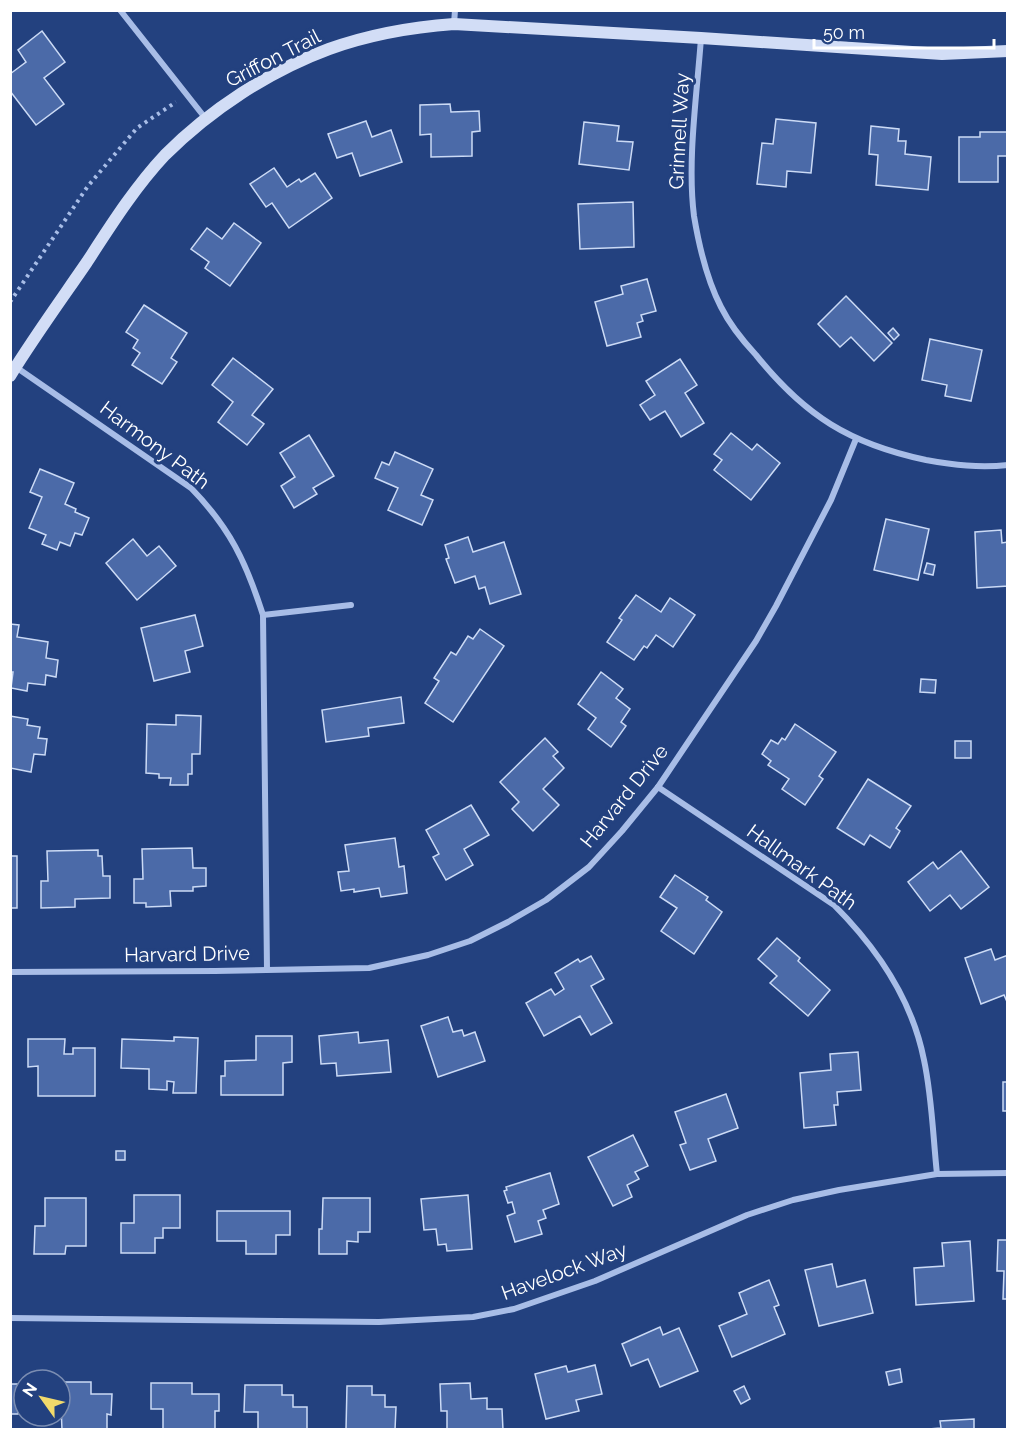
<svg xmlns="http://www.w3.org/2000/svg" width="1018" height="1440" font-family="Raleway,sans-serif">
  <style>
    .building { fill: #4b6aa8; stroke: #cbdaf5; stroke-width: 1.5 }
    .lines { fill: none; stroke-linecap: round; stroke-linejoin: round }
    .path { stroke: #a8bde7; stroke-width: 4; stroke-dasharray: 3 4.5; stroke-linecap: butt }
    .street { stroke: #a8bde7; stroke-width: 6 }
    .secondary { stroke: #d2ddf6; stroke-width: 12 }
    .labels { text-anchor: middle; stroke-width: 6; stroke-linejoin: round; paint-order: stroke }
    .street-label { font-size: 20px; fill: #fff; stroke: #23417f }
  </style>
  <rect width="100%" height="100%" fill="#23417f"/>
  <!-- building -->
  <g class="building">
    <path d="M42,31L65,62L44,78L64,104L36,125L10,91V74L26,62L18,50Z"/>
    <path d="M450,104L451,112L479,111L480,131L472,132V156L431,157V134L420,135V105Z"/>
    <path d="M776,119L816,123L811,173L787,171L786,187L757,184L762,143L773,144Z"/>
    <path d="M366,121L372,137L391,130L402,162L360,176L352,153L337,158L328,134Z"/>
    <path d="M584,122L619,126L617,141L633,142L629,170L579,164Z"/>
    <path d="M871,126L899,129L898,141H906L905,154L931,157L928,190L876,185L878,155L869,154Z"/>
    <path d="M980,132H1008V156H998V182H959V137H980Z"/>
    <path d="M274,168L287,187L299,179L301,182L315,173L332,198L289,228L272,203L266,207L250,184Z"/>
    <path d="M633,202L634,247L580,249L578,204Z"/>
    <path d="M234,223L261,243L230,286L205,268L209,262L191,249L207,228L222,239Z"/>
    <path d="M647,279L656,311L641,315L643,321L637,323L641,337L607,346L595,302L623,294L621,286Z"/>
    <path d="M846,296L892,343L874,361L851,337L840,347L818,324Z"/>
    <path d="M144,305L187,333L171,358L177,362L162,384L132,365L140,353L133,348L138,340L126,332Z"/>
    <path d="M893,328L899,335L894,340L888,333Z"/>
    <path d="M930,339L982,350L971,401L945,396L947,385L922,380Z"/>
    <path d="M233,358L273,389L252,415L264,424L247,445L218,422L233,402L212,385Z"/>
    <path d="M680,359L697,385L685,393L704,423L681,437L665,411L650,420L640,405L655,395L646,381Z"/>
    <path d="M731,433L752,450L757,444L780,463L751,500L714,470L722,460L714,454Z"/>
    <path d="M309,435L334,476L313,488L317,494L294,508L281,486L295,477L280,453Z"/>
    <path d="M395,452L433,469L421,495L433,500L422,525L388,510L398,488L375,478L382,462L389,465Z"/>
    <path d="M40,469L74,483L65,504L76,509L75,512L89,518L82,535L75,533L70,546L60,542L57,550L42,544L46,535L29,528L42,497L30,492Z"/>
    <path d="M886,519L929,529L918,580L874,570Z"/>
    <path d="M1001,530L1002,543L1008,542V586L977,588L975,532Z"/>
    <path d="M468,537L473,552L504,542L521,594L490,604L485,587L479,589L475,576L455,583L446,559L449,558L445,545Z"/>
    <path d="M133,539L147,556L159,546L176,566L137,600L106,563Z"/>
    <path d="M927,563L935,565L933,575L924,573Z"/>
    <path d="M636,595L661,612L670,598L695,615L673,647L656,635L647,648L644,646L634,660L607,642L622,620L619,618Z"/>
    <path d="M195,615L203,646L185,651L190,672L154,681L141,628Z"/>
    <path d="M10,624L19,625L17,637L48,642L46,658L58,660L56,677L46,675L45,685L28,683L27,691L11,688L13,672H10Z"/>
    <path d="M480,629L504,646L453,722L425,703L439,681L434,678L451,652L456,655L468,636L473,639Z"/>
    <path d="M601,672L623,689L616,698L630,709L621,722L626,726L611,747L588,729L596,718L578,704Z"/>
    <path d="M921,679L936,680L935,693L920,692Z"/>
    <path d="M401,697L404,723L368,728L369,736L326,742L322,710Z"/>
    <path d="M176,715L201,716L200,754H192V774H188V785H170L171,778H159V774L146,773L147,724L176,725Z"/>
    <path d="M10,716L28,719L27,725L40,727L38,738L47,739L45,755L34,754L31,772L10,768Z"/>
    <path d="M795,724L836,752L819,776L823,779L805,805L782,789L789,779L768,765L771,761L762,754L771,740L778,744L782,738L785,740Z"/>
    <path d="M545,738L558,752L553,756L564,768L543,789L559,805L533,831L512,809L519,802L500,782Z"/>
    <rect x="955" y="741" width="16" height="17"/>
    <path d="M868,779L911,806L896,828L900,831L890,848L870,835L864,845L837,828Z"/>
    <path d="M471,805L489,835L464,849L473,865L446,880L433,857L439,854L426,830Z"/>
    <path d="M395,838L399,867L404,866L407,893L381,897L379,888L354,892V889L341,891L338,872L349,871L345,845Z"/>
    <path d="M192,848L193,868H206V886L193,887V891H170L171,906L146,907V903H134V879H143L142,849Z"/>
    <path d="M98,850V856H102L103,876H110V898L75,899V907L41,908V881H48L47,851Z"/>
    <path d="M961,851L989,887L961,909L950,895L930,911L908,882L933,862L938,869Z"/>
    <rect x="10" y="856" width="7" height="52"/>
    <path d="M675,875L708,897L706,900L722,912L694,954L661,931L677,908L660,897Z"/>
    <path d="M777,938L800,958L798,961L830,990L808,1016L770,983L777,976L758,959Z"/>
    <path d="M991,949L995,960L1008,955V1004L1004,995L981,1004L965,958Z"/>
    <path d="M591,956L604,979L591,986L612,1023L591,1035L580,1016L544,1036L526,1003L551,989L555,995L564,989L555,973L578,959L580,962Z"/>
    <path d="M448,1017L453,1032L462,1030L464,1036L475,1032L485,1061L438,1077L421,1026Z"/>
    <path d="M358,1032L359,1043L388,1040L391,1072L337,1076L336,1063L321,1064L319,1036Z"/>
    <path d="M256,1036H292V1062L283,1063V1095H221V1076H225V1061L256,1060Z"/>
    <path d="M174,1037L198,1038L196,1093H173L174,1082L167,1081V1090L149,1089V1069L121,1068L122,1039L174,1041Z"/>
    <path d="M28,1039H65L64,1054H73V1048H95V1096H38V1066L28,1067Z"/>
    <path d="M858,1052L861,1090L837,1092L838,1105H834L836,1125L804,1128L800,1073L831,1070L830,1054Z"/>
    <rect x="1003" y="1082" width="5" height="29"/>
    <path d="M726,1094L738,1128L708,1139L716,1161L690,1170L680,1145L686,1143L675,1112Z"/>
    <path d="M633,1135L648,1166L635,1172L639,1179L627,1185L632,1197L613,1206L588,1157Z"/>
    <rect x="116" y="1151" width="9" height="9"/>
    <path d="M550,1173L559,1204L543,1210L546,1218L538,1221L542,1234L515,1242L507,1216L515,1213L512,1202L508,1203L504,1191L507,1190L506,1187Z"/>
    <path d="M134,1195H180V1228H163V1238H155V1253H121V1223H134Z"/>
    <path d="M468,1195L472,1249L447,1251L446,1244L438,1245L436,1229L424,1230L421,1199Z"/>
    <path d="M45,1198H86V1246H66L65,1254H34L35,1226H45Z"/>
    <path d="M323,1198H370V1232H358V1242L347,1241V1254H319V1229H322Z"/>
    <path d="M217,1211H290V1235H276V1254H246V1241H217Z"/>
    <path d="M998,1240H1008V1299H1003L1004,1271H997Z"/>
    <path d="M970,1241L974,1301L916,1305L914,1268L944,1266L942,1243Z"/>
    <path d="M832,1264L837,1287L865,1280L873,1313L819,1326L805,1270Z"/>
    <path d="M769,1280L779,1305L774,1307L785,1334L732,1357L719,1326L747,1314L739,1293Z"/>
    <path d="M660,1327L663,1335L679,1328L698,1371L660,1387L648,1359L631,1366L622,1344Z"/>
    <path d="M595,1365L602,1394L576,1400L579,1411L546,1419L535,1374L566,1366L568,1372Z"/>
    <path d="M900,1369L902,1382L889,1385L886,1372Z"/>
    <path d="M60,1382H91V1394H112L111,1415L107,1414V1430H62Z"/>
    <path d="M151,1383H192V1394H219V1411H215V1430H163V1409H151Z"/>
    <path d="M470,1383L471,1399L487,1398V1409H502L503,1430H447V1411H441L440,1384Z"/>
    <rect x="10" y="1384" width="8" height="30"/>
    <path d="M245,1385H282V1395H293V1407H307V1430H258V1412H244Z"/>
    <path d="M347,1386H372V1395H385V1407H396L395,1430H346Z"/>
    <path d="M744,1386L750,1399L741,1404L734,1391Z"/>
    <path d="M974,1419V1430H916L941,1428L940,1421Z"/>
  </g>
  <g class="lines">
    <!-- path -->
    <path class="path" d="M10,302L88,186L137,128L176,102"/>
    <!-- street -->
    <g class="street">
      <path d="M120,10L206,119"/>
      <path d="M454,24L455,10"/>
      <path d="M701,38C697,94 687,161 694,216C699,246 707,280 721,307C730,325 743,341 756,355C805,416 850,444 926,460C954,465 979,468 1008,465"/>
      <path d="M10,363L191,488C230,528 246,562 263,615L267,969"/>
      <path d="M263,615L351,605"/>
      <path d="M658,787L834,905C877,948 912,999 924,1060C932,1097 933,1137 937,1174"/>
      <path d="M10,972L215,971L369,968L428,955L470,941L508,922L546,900L589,867L622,831L658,787L756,641L776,606L831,500L856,439"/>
      <path d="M10,1318L379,1322L473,1317L514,1309L595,1281L747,1215L793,1200L839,1190L937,1174L1008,1173"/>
    </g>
    <!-- secondary -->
    <path class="secondary" d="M10,376C34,337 61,300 87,262C111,225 135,187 165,155C210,110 269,71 329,49C368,35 413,27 454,24L701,38L942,54L1008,51"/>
  </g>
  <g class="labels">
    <!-- street labels -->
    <g class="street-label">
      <text transform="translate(273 58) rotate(-27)" y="7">Griffon Trail</text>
      <text transform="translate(679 131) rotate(-87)" y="7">Grinnell Way</text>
      <text transform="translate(155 445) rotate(37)" y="7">Harmony Path</text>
      <text transform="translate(624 796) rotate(-51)" y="7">Harvard Drive</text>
      <text transform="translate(802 867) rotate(36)" y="7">Hallmark Path</text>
      <text transform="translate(187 954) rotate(-1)" y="7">Harvard Drive</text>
      <text transform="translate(564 1271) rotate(-20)" y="7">Havelock Way</text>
    </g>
  </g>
  <!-- border -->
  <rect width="1018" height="1440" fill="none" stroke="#ffffff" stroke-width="24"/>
  <!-- north arrow -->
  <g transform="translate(42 1398) rotate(304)"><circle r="28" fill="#23417f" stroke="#7b8db2" stroke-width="1.5"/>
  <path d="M0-4.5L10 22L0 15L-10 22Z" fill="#f2da6b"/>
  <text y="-9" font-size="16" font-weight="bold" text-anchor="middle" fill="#ffffff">N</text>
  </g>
  <!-- scale -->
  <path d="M814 39v9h180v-9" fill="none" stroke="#ffffff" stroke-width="3"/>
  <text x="823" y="39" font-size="18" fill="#ffffff" stroke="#23417f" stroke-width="4.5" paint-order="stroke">50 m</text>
</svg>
